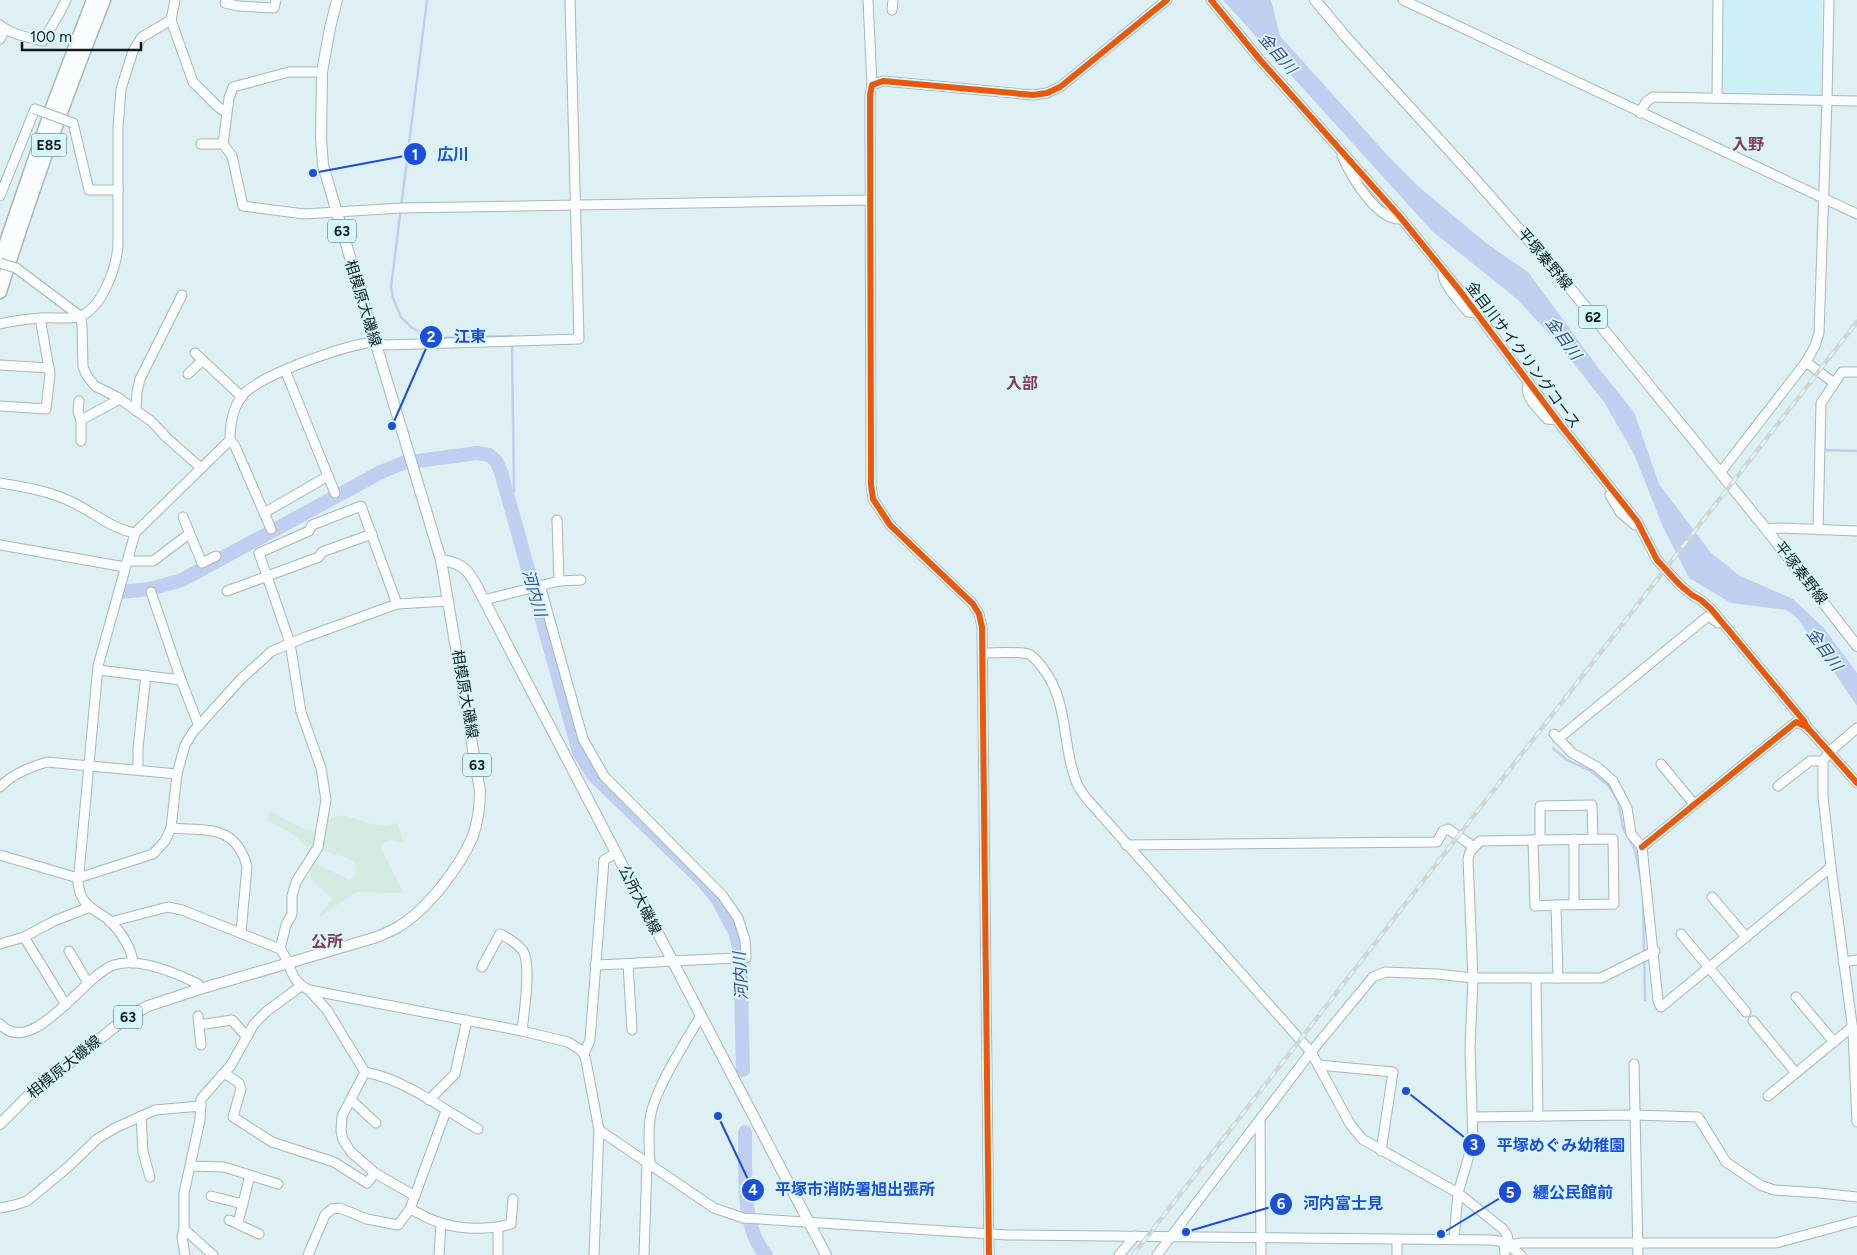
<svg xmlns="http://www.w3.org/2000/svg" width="1857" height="1255" font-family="Figtree,'Noto Sans JP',sans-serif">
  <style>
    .built { fill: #cdeff7 }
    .green { fill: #d3ebe0 }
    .water { fill: #c0cef0 }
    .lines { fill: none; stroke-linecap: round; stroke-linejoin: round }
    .stream { stroke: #c0cef0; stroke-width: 2.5 }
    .river { stroke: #c0cef0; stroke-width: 14 }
    .minor-casing { stroke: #a7b6b9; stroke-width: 11 }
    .major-casing { stroke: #a7b6b9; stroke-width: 12 }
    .highway-casing { stroke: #a7b6b9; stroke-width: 15 }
    .minor { stroke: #fafdfd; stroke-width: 9 }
    .major { stroke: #fafdfd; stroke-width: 10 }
    .highway { stroke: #fafdfd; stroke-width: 12 }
    .rail-casing { stroke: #d0d5d5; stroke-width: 4.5 }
    .rail { stroke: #d7f6fc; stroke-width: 2.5; stroke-dasharray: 8; stroke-linecap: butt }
    .minor-bridge-casing { stroke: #a7b6b9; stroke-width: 11; stroke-linecap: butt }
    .minor-bridge { stroke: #fafdfd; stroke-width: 9 }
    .cycleway-casing { stroke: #d7f6fc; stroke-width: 9 }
    .cycleway { stroke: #e8590c; stroke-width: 6 }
    .labels { text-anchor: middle; stroke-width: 4; stroke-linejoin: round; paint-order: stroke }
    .shield { fill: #d7f6fc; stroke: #495d61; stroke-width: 1 }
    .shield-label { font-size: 14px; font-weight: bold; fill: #0c1b1e }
    .street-label { font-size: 15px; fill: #0c1b1e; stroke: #d7f6fc }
    .water-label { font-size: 16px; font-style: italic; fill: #414c88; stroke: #d7f6fc }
    .neighbourhood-label { font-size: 16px; font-weight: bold; fill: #853d4f; stroke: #d7f6fc }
    .leader { fill: none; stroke: #1d4ed8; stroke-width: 2 }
    .callout-dot { fill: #1d4ed8; stroke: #d7f6fc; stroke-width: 2 }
    .mark-label { font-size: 15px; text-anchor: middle; font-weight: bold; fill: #fff }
    .callout-label { font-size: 16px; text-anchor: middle; font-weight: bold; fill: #1d4ed8; stroke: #d7f6fc; stroke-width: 4; stroke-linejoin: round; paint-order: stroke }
  </style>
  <rect width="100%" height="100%" fill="#dff0f4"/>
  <!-- built -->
  <path class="built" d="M1721,0H1822L1821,96L1720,95Z"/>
  <!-- green -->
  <path class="green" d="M270,811L305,830L315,831C343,804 346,819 377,825C383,826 391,824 397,823L404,843L390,840L384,842L381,848L403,893L356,892L318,918L332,898L311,880V868L314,863L350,880L356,873V864L348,858L308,847L291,833L267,820Z"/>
  <!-- water -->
  <path class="water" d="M1223,0H1271L1280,36L1389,157L1419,187L1486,243L1528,272L1600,370L1634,412L1659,484L1711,553L1740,576L1793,599L1824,628L1857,673V706L1798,619L1786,610L1731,603L1689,578L1663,527L1634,454L1604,402L1555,340L1517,299L1432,231Z"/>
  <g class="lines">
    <!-- stream -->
    <g class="stream">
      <path d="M427,0L391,287L393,298L401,317L411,327L425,335L435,338L512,336V339"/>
      <path d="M1824,450L1857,451"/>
      <path d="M508,496L514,491L512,344"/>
      <path d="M1553,748L1567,760L1589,770L1608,785L1618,801L1623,828L1635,850L1642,885"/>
      <path d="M1643,898L1645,1000"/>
    </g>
    <!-- river -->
    <g class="river">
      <path d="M122,592L150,589L182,580L381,472L403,463L477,453L489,455L496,461L501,472L579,752L593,775L701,879L717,898L735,932L740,951L743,1070"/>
      <path d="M745,1132C746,1170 740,1226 766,1255"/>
    </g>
    <defs>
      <g id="minor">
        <path d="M175,0L171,20L193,82L218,107L226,112"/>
        <path d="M868,0L872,85"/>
        <path d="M1211,0L1261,61L1401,218L1460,291L1563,428L1637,521L1657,560L1680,585L1692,595L1701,600L1711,609L1804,721L1808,729"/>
        <path d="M1403,0L1857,214"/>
        <path d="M225,3L238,6L274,8L276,0"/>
        <path d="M892,10L893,0"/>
        <path d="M0,25C12,35 28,37 43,41L59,14L66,0"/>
        <path d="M0,39L5,29"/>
        <path d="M322,72H289L233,87L229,98L223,144L232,156L243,206L304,214L401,208L869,200"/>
        <path d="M1717,98L1718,0"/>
        <path d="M1640,113L1646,102L1653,97L1857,101"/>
        <path d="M73,123L89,190H118"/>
        <path d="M201,144H223"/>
        <path d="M1342,156C1351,176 1377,221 1401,219"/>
        <path d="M0,196L35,109"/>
        <path d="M16,268L80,316L82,325L83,367L87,376L95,386L117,397L151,421L167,438L201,468"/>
        <path d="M1443,273C1442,284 1461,303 1468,312L1477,313"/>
        <path d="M0,324C14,320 28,319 42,318C54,317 70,320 81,316C103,306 116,268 118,246V128L121,89L133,51L142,37L171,20"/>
        <path d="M195,353L242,397"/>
        <path d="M1806,362L1834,383"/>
        <path d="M0,365L49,368"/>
        <path d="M285,370L335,493"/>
        <path d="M188,374L203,360"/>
        <path d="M1529,382C1522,396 1538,408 1547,419L1557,420"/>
        <path d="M79,401L78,412L81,420"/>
        <path d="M0,406L46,409L50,374L40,318"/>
        <path d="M136,411L137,392L140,379L182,295"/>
        <path d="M81,441V420L120,399"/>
        <path d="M1720,473L1806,362L1815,346L1819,333L1827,100L1829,0"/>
        <path d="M0,483C25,487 49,491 72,502C93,512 112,529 135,533"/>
        <path d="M1610,495L1620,512L1635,525"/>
        <path d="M264,513L328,476"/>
        <path d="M183,517L202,563L216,556"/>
        <path d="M557,520L559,581"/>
        <path d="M271,529L235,446L230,440C230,425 232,409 242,396C259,375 345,345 374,342C377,342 381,344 385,345L579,339L570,0"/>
        <path d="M1766,529L1781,528L1857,531"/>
        <path d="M1818,530L1821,403L1842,372H1857"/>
        <path d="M0,545L125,567"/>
        <path d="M127,561H153L189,534"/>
        <path d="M540,585L583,739L604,776L722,895L738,918L745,940L746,958C696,959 646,963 595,965"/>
        <path d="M227,591L319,557L322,552L372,534"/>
        <path d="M151,592L181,680L199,726"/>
        <path d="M484,600L559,581L581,580"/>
        <path d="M982,653C995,653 1016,651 1028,654C1034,656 1038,662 1042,667C1070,702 1061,747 1078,786C1081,791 1084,795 1087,799L1311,1052L1350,1124L1362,1139L1458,1193L1503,1229L1507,1235L1509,1245L1521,1243H1776L1857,1221"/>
        <path d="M98,670L181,680"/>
        <path d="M1857,728L1829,752L1823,761V797L1831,867L1853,1031L1857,1122"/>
        <path d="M1554,734L1572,753L1597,767L1613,781L1627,808L1631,834L1642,847L1658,1001L1661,1007L1831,867"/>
        <path d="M1558,739L1707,617H1710L1718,623"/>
        <path d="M1661,764L1694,804"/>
        <path d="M138,770V748L146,675"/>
        <path d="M1778,786L1810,761H1823"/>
        <path d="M0,787C12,774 30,767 47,762L177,774"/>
        <path d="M171,828C207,831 235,824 247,866L241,933"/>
        <path d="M1574,839V905"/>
        <path d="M1533,840L1535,906L1556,905"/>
        <path d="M1540,840V806L1592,805L1593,839"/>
        <path d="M1126,845L1437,842L1443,831L1448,829L1474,847"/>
        <path d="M1642,847L1796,722L1807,727L1857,783"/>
        <path d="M0,855L78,878L153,854L165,841L171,828L177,774L185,745L193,732L241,679L272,651L303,638L397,604L448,601"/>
        <path d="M1712,897L1746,937"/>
        <path d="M110,922L168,907L182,910L280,949C293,964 287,979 309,990L522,1031L568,1042L579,1049L584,1054L586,1061L599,1130L594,1255"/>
        <path d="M1681,934L1746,1012"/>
        <path d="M24,937L66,1005"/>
        <path d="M0,944L24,937L54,921L90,907"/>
        <path d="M280,949L286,925L292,914V896L296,882L318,847L326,800L321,768L301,712L290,643L259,553L309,531L312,525L361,506L397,604"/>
        <path d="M69,951L88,983"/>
        <path d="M1843,962L1857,960"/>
        <path d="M133,963C132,949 121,932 111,922C102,913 89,910 83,899C80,895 79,888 78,884L98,666L135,533L230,440"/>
        <path d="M628,964L632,1030"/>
        <path d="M482,967L500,934C507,937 521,946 524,953C531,969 524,1013 522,1031"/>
        <path d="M1536,978L1538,1116"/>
        <path d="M309,990L327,1010L365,1072C406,1080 441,1108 478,1129"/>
        <path d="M1796,997L1834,1042"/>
        <path d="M198,1016L201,1045"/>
        <path d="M1753,1021L1796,1073"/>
        <path d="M0,1024C32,1060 85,974 114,965C140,957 176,973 198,984L200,989"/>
        <path d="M199,1025L232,1020L247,1037"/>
        <path d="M584,1054L590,1040L604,860L616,853"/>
        <path d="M1634,1064L1638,1255"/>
        <path d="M1318,1065L1393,1072L1381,1151"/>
        <path d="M365,1072L342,1116L341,1131L343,1140L351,1152L375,1173L415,1196"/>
        <path d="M224,1073L239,1083L241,1089L233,1117L272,1142L334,1162L367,1183L375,1173"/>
        <path d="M1768,1096L1852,1027"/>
        <path d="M351,1100L376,1123"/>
        <path d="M429,1100L455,1074L467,1020"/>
        <path d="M141,1116L143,1152L150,1177"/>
        <path d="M1473,1117L1634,1115L1698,1117L1726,1162L1760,1185L1774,1190L1820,1193L1857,1197"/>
        <path d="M1260,1122L1261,1255"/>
        <path d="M599,1130L714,1208L743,1218L1008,1235L1492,1240L1504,1242L1521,1255"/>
        <path d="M650,1165C649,1149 648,1134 650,1119C654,1089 686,1042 701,1015"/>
        <path d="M191,1166L224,1167L278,1184"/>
        <path d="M211,1196L243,1204"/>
        <path d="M0,1208L15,1205L27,1201L68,1167L97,1139L115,1128L155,1110L201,1106"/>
        <path d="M410,1209C419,1213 428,1219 438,1222C460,1230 489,1230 511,1224L513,1199"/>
        <path d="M229,1220L259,1234"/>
        <path d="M238,1223L250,1175"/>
        <path d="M498,1228V1255"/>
        <path d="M184,1229L213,1255"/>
        <path d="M1454,1239L1458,1193L1473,1142L1470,1048L1473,978L1468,859L1470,852L1480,841L1613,839L1614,904L1556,905L1558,978"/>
        <path d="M1397,1240V1255"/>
        <path d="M1504,1242L1505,1255"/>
        <path d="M185,1255L182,1237L184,1229V1193L200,1120L201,1099L231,1065L254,1024L267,1011L301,986"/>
        <path d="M308,1255L325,1215L332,1209L340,1208L367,1219L398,1225L410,1209L446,1111"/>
        <path d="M439,1255L441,1223"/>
        <path d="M644,1255L647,1163"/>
        <path d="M989,1255L982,627L979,614L973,604L890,525L873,499L871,485L870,95L872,85L883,81L1033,95L1047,93L1060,87L1167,0"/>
        <path d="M1119,1255L1135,1236"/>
        <path d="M1157,1255L1311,1052L1373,977L1385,972L1437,974L1473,978H1601L1655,951"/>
      </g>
      <g id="major">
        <path d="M1315,0L1345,36L1475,179L1561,277L1766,529L1857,646"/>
        <path d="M441,560C469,563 472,578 484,600L826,1255"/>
        <path d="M0,1124L30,1094L126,1018L148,1006L200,989L377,937C384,934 391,931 398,927C427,910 460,867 473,836C478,821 480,806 480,791L441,560L359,288L323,165L321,139L322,72L330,28L337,0"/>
      </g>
      <g id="highway">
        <path d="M0,260L53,105L93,0"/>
        <path d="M0,292C31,193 66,96 104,0"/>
      </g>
    </defs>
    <!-- minor casing -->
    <use href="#minor" class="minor-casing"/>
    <!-- major casing -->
    <use href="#major" class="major-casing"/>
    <!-- highway casing -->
    <use href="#highway" class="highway-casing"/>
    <!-- minor -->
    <use href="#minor" class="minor"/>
    <!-- major -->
    <use href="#major" class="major"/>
    <!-- highway -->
    <use href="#highway" class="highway"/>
    <defs>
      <path id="rail" d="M1133,1255L1857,322"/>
    </defs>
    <!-- rail casing -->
    <use href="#rail" class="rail-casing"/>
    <!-- rail -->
    <use href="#rail" class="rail"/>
    <defs>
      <g id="minor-bridge">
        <path d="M35,109L73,123"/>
        <path d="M0,263L16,268"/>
      </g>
    </defs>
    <!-- minor-bridge casing -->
    <use href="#minor-bridge" class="minor-bridge-casing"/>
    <!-- minor-bridge -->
    <use href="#minor-bridge" class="minor-bridge"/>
    <defs>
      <g id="cycleway">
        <path d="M1211,0L1261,61L1401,218L1460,291L1563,428L1637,521L1657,560L1680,585L1692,595L1701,600L1711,609L1804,721L1808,729"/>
        <path d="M1642,847L1796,722L1807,727L1857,783"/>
        <path d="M989,1255L982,627L979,614L973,604L890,525L873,499L871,485L870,95L872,85L883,81L1033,95L1047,93L1060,87L1167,0"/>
      </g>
    </defs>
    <!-- cycleway casing -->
    <use href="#cycleway" class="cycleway-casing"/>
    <!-- cycleway -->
    <use href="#cycleway" class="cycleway"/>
  </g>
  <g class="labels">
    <!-- shield labels -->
    <g class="shield">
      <rect x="31.5" y="133.5" width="35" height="23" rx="4"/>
      <rect x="328" y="219.5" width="28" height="23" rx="4"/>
      <rect x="1579" y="305.5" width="28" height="23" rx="4"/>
      <rect x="463" y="753.5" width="28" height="23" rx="4"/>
      <rect x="114" y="1005.5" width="28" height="23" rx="4"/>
    </g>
    <g class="shield-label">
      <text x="49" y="150">E85</text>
      <text x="342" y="236">63</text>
      <text x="1593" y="322">62</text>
      <text x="477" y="770">63</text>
      <text x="128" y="1022">63</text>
    </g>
    <!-- street labels -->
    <g class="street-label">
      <text transform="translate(1545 259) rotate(50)" y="5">平塚秦野線</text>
      <text transform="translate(363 303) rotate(73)" y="5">相模原大磯線</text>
      <text transform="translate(1523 355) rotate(53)" y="5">金目川サイクリングコース</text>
      <text transform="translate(1801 573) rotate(52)" y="5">平塚秦野線</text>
      <text transform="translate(465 694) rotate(80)" y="5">相模原大磯線</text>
      <text transform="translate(640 900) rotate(63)" y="5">公所大磯線</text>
      <text transform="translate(64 1067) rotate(-39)" y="5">相模原大磯線</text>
    </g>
    <!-- water labels -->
    <g class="water-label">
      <text transform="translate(1278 53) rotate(49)" y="6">金目川</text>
      <text transform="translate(1564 338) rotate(54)" y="6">金目川</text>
      <text transform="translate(535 593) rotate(74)" y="6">河内川</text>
      <text transform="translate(1825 649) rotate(54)" y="6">金目川</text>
      <text transform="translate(740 976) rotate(-93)" y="6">河内川</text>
    </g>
    <!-- neighbourhood labels -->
    <g class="neighbourhood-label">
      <text x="1748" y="150">入野</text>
      <text x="1022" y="389">入部</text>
      <text x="327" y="947">公所</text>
    </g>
  </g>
  <!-- callouts -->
  <path class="leader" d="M313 173L415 154M392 426L431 337M1406 1091L1474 1145M718 1116L753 1190M1441 1234L1510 1192M1186 1232L1281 1204"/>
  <g class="callout-dot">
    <circle cx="313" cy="173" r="5"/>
    <circle cx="392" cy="426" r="5"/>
    <circle cx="1406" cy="1091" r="5"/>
    <circle cx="718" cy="1116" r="5"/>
    <circle cx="1441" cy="1234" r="5"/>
    <circle cx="1186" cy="1232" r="5"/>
    <circle cx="415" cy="154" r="12"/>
    <circle cx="431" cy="337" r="12"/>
    <circle cx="1474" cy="1145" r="12"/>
    <circle cx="753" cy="1190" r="12"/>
    <circle cx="1510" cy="1192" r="12"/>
    <circle cx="1281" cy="1204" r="12"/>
  </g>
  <g class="mark-label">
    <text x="415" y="160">1</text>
    <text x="431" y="342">2</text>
    <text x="1474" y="1150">3</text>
    <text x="753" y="1195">4</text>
    <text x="1510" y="1198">5</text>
    <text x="1281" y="1209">6</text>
  </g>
  <g class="callout-label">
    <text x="453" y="160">広川</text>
    <text x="470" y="342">江東</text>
    <text x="1561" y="1151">平塚めぐみ幼稚園</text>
    <text x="855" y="1195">平塚市消防署旭出張所</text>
    <text x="1573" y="1198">纒公民館前</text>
    <text x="1343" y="1209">河内富士見</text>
  </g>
  <!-- scale -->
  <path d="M22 42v8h119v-8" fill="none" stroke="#0c1b1e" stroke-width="2.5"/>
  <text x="30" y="42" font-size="15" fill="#0c1b1e" stroke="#d7f6fc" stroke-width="4" paint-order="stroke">100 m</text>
</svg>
